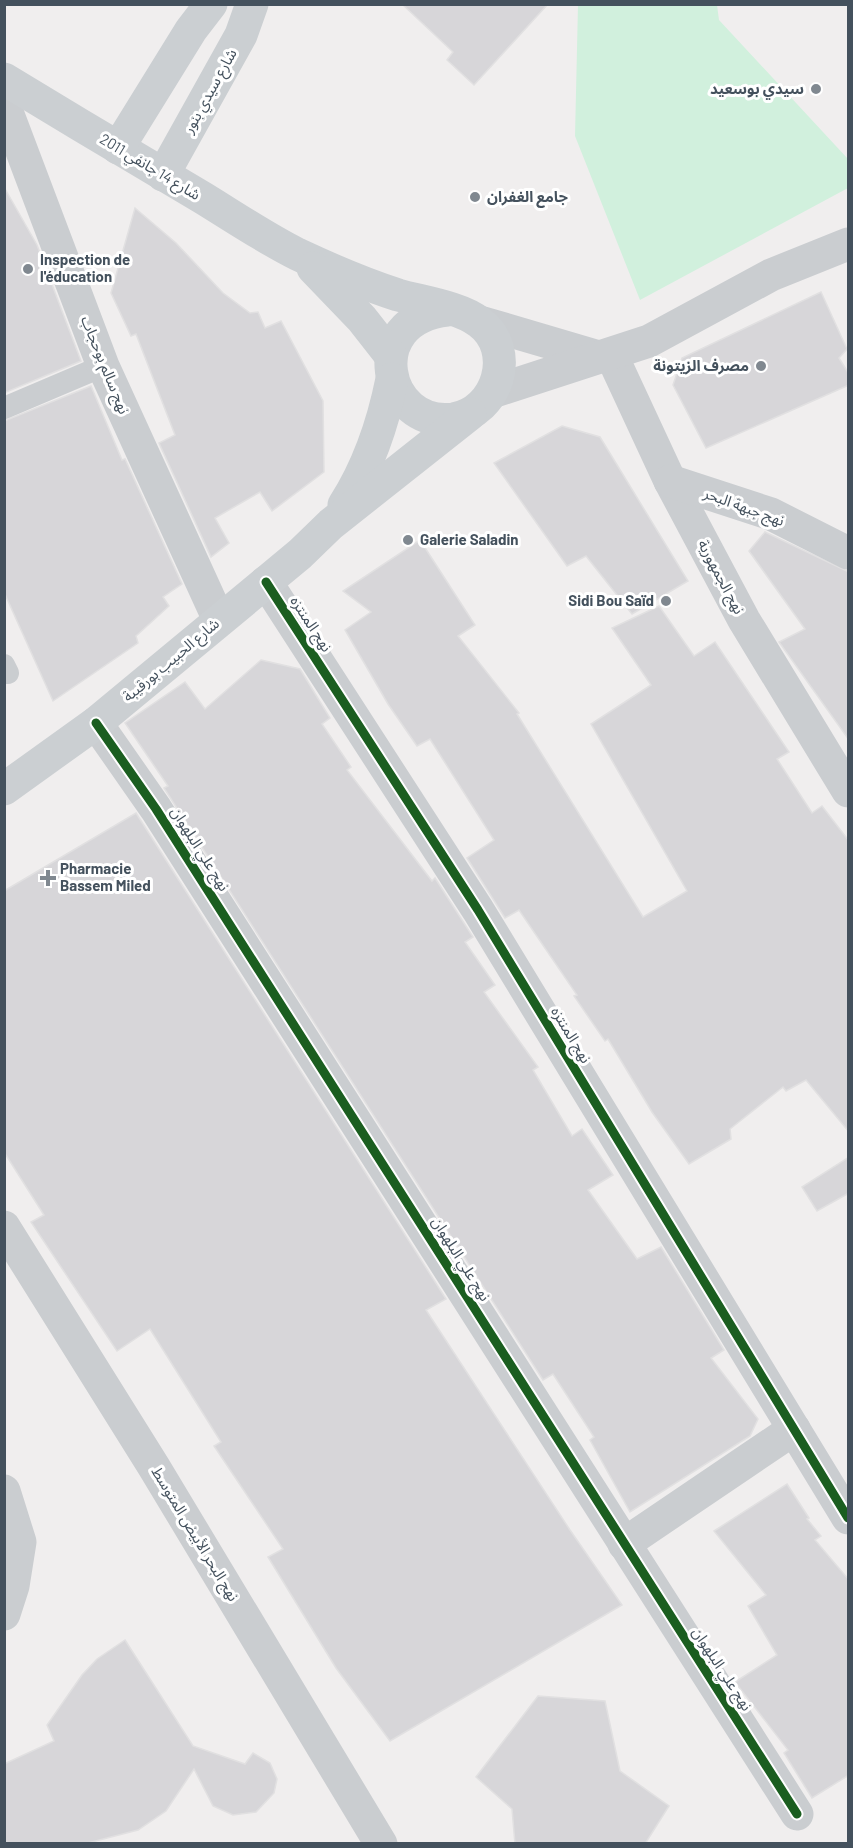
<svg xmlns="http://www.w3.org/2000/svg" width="853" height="1848" font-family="Barlow,'Noto Sans Arabic',sans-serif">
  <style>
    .green { fill: #d1f0dd }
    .building { fill: #d7d6d9; stroke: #e1e0e1; stroke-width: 1.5 }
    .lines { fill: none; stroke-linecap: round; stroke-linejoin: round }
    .lane { stroke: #cacdd0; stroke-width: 22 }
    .street { stroke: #cacdd0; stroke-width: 33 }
    .secondary { stroke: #cbcfd2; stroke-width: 33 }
    .cycleway-casing { stroke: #fff; stroke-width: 13 }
    .cycleway { stroke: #1b5e20; stroke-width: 9 }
    .poi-dot { fill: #808890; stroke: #fff; stroke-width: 2 }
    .labels { text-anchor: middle; stroke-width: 6; stroke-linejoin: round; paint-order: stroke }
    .poi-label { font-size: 15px; font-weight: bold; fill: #44515d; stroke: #fff; text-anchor: start }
    .street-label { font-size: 15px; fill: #44515d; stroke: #fff }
  </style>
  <rect width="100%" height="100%" fill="#f0eeee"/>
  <!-- green -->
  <path class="green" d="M578,5H717L719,20L848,159V188L640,300L575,136Z"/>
  <!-- building -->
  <g class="building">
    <path d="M402,4H548L474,85L447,60L453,52Z"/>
    <path d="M4,187L37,245L81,361L4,393Z"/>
    <path d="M135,208L176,243L223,293L250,313L258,312L265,328L281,321L323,401L324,472L272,511L260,492L215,518L229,543L211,557L159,443L175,435L136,334L131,336L111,293Z"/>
    <path d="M821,292L847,349L839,358L849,374V385L706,448L673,385L682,358Z"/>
    <path d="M91,386L122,460L125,459L182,584L163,597L169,606L136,636L138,643L53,701L4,592V421Z"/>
    <path d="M562,426L600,437L688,581L632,614L586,556L567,566L494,463Z"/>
    <path d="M765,532L849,572V740L779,642L805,629L749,551Z"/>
    <path d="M420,540L475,625L458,636L519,713L517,714L643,917L687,891L591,724L651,685L612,628L659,606L694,656L715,642L789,752L777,759L812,813L822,806L849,841V1132L806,1080L786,1091L783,1087L730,1129L731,1139L689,1164L652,1112L608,1039L605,1041L574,996L577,995L519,910L505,918L467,858L494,840L430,739L417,746L388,704L345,630L371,612L343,591Z"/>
    <path d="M261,660L300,669L330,718L322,724L351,767L347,770L432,881L435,878L473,937L465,942L495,985L484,992L538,1067L533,1070L572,1136L582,1129L613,1175L588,1190L637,1259L661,1247L724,1350L711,1358L758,1419L750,1436L630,1512L590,1440L594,1437L553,1374L543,1380L164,788L168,786L125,723L185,682L205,709Z"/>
    <path d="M136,813L446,1299L426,1310L570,1530L622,1605L390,1741L336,1668L268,1557L283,1549L214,1446L221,1442L150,1329L117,1351L31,1222L44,1215L4,1152V891Z"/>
    <path d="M849,1157V1193L817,1211L802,1187Z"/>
    <path d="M787,1484L809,1518L807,1519L821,1536L815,1540L849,1580V1775L812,1798L784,1753L788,1750L735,1682L777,1655L748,1606L766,1595L714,1531Z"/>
    <path d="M125,1640L193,1746L245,1764L253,1753L270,1763L277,1779L274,1793L256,1812L233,1815L213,1806L194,1769L166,1811L138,1830L84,1844H4V1764L54,1741L47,1725L82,1675L97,1659Z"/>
    <path d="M538,1696L605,1701L620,1771L669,1806L645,1844H515L512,1809L476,1777Z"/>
  </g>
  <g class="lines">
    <!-- lane -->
    <g class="lane">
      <path d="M4,408L103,366"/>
      <path d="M4,665L8,673"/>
    </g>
    <!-- street -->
    <g class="street">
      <path d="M4,104L103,366L219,620"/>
      <path d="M480,322L599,357"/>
      <path d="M611,354L670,481L744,620L848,791"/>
      <path d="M492,392L649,341L771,275L848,244"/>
      <path d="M670,481L771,514L848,553"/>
      <path d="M266,582L478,910L848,1518"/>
      <path d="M96,723L156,809L797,1814"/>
      <path d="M4,1227L154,1467L381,1844"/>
      <path d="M4,1491L20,1542L13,1586L4,1614"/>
      <path d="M624,1544L794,1429"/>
    </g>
    <!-- secondary -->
    <g class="secondary">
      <path d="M4,79C70,119 137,159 203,198C234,217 265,238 297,254C329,269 364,284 398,295C422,302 460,307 479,322C517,350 498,412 453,419C384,428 360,320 447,310"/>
      <path d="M118,148L191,30L211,4"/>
      <path d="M163,175L241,35L252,4"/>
      <path d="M313,268L362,319L391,356"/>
      <path d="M344,505C369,466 383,424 392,379"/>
      <path d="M4,789L96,723L300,554L331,524L470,414"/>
    </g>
    <defs>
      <g id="cycleway">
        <path d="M266,582L478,910L848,1518"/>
        <path d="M96,723L156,809L797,1814"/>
      </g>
    </defs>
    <!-- cycleway casing -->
    <use href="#cycleway" class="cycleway-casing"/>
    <!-- cycleway -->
    <use href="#cycleway" class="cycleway"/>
  </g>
  <!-- markers -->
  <g class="poi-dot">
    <circle cx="816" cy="89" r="6"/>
    <circle cx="475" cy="197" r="6"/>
    <circle cx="28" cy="269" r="6"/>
    <circle cx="761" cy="366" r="6"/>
    <circle cx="408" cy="540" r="6"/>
    <circle cx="666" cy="601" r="6"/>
    <path d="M45 869h6v6h6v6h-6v6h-6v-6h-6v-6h6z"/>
  </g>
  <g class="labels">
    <!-- poi labels -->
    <g class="poi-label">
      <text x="804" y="94" text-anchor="end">سيدي بوسعيد</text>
      <text x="487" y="202">جامع الغفران</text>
      <text x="40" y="265">Inspection de<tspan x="40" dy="17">l'éducation</tspan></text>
      <text x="749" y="371" text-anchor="end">مصرف الزيتونة</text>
      <text x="420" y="545">Galerie Saladin</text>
      <text x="654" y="606" text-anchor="end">Sidi Bou Saïd</text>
      <text x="60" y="874">Pharmacie<tspan x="60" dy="17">Bassem Miled</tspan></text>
    </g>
    <!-- street labels -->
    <g class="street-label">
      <text transform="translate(210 91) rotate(-61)" y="5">شارع سيدي بنور</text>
      <text transform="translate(150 167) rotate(31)" y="5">شارع 14 جانفي 2011</text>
      <text transform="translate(105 365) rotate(68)" y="5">نهج سالم بوحجاب</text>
      <text transform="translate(744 507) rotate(20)" y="5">نهج جبهة البحر</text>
      <text transform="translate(721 577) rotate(62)" y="5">نهج الجمهورية</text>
      <text transform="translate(311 624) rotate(57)" y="5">نهج المنتزه</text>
      <text transform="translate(171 660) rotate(-40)" y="5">شارع الحبيب بورقيبة</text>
      <text transform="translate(200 849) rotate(58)" y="5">نهج علي البلهوان</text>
      <text transform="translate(571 1035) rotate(59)" y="5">نهج المنتزه</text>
      <text transform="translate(461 1259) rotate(58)" y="5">نهج علي البلهوان</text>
      <text transform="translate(195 1534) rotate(59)" y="5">نهج البحر الأبيض المتوسط</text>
      <text transform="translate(722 1669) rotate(57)" y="5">نهج علي البلهوان</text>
    </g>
  </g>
  <!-- border -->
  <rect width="853" height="1848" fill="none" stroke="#44515d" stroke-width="12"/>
</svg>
